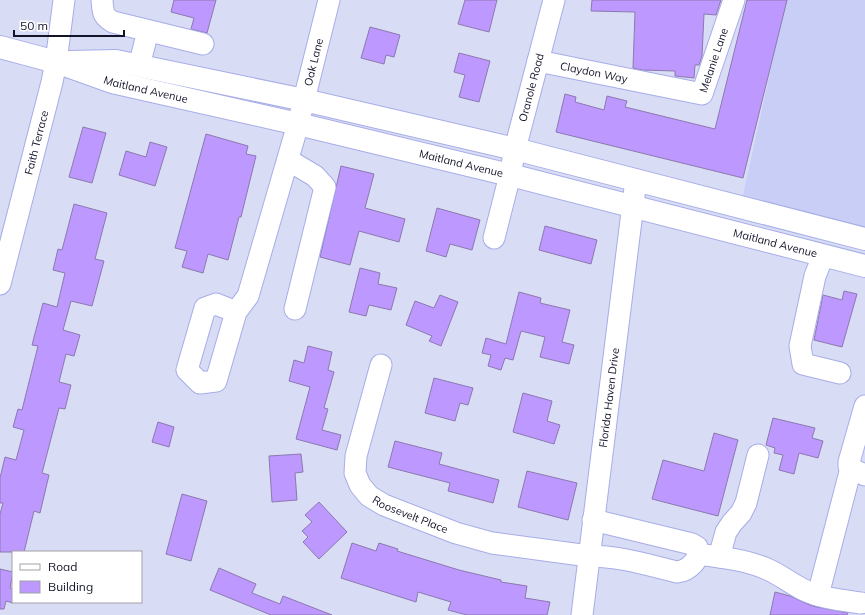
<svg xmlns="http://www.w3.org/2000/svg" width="865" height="615" font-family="Mulish,sans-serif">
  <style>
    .built { fill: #c9cef7 }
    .building { fill: #bd98ff; stroke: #8b79af }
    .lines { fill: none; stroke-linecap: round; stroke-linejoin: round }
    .minor-casing { stroke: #a7ade7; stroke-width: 23 }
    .major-casing { stroke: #a7ade7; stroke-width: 24 }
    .minor { stroke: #fff; stroke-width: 21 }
    .major { stroke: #fff; stroke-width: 22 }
    .labels { text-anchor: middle; stroke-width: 3; stroke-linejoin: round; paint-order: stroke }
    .street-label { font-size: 11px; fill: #131429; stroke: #fff }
  </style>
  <rect width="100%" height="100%" fill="#d9dcf5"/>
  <!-- built -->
  <path class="built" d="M786,0H865V232L742,200Z"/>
  <!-- building -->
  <g class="building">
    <path d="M174,0H216L207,33L191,29L194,18L171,12Z"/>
    <path d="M465,0H497L489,32L458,24Z"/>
    <path d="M592,0H721L716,15L704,14L702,56L699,65H695L694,78L675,76V71L642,70L633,68L635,12L591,11Z"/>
    <path d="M747,0H787L743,178L556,132L565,94L576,97L575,102L604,110L607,96L627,101L625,107L715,129Z"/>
    <path d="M370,27L400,35L394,57L386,55L384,64L361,58Z"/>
    <path d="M459,53L490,61L479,102L459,97L465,75L454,72Z"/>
    <path d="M83,127L106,133L92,183L69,177Z"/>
    <path d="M206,134L248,146L246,154L256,156L241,217H239L228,260L208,254L203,273L182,267L187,251L175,248Z"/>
    <path d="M150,142L167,147L155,186L119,175L126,151L146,157Z"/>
    <path d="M341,166L374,174L365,208L405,219L399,242L359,231L350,265L320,257Z"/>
    <path d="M74,204L107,213L95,259L104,261L92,306L71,301L63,330L80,335L74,356L66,354L59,382L71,385L65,409L59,408L42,473L49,475L40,513L34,511L24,552H0V514L3,503H0V478L5,457L16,460L24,430L13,427L18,409L22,410L38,346L32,345L43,303L57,307L65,273L53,270L58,249L62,250Z"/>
    <path d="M437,208L480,220L472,250L450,244L446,257L426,251Z"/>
    <path d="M545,226L597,240L591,264L539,250Z"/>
    <path d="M360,268L380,273L378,284L397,288L391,310L369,305L366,316L349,312Z"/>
    <path d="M844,291L857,294L842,347L814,340L823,295L842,300Z"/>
    <path d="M519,292L541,298L540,303L570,310L562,342L574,345L569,364L540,357L545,337L521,331L513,360L505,358L501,370L488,366L491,355L482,353L486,338L506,344Z"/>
    <path d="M440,295L458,302L441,346L429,341L432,336L406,325L415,301L434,308Z"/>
    <path d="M308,346L332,352L328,370L334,372L324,408L328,409L322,430L341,435L337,450L296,439L310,387L289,381L294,360L304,363Z"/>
    <path d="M434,378L473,388L468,405L460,403L455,421L425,413Z"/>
    <path d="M523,393L552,401L547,421L560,425L554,444L513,432Z"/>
    <path d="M773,418L815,428L812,438L823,441L818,458L799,453L794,474L779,470L783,455L774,453L775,448L766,445Z"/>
    <path d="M158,422L174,427L169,447L152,442Z"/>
    <path d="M714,433L738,440L718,516L652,499L663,460L704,471Z"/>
    <path d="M395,441L442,453L439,464L499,480L493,503L448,491L450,483L388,467Z"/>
    <path d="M301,454L303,472L295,473L297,500L272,502L269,456Z"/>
    <path d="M527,471L577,483L568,520L518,507Z"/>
    <path d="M182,494L207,501L191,561L166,554Z"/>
    <path d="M319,502L347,532L319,559L303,542L308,537L302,531L312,522L305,515Z"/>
    <path d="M352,543L376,551L379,543L398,549L397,551L459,570L501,580V582L527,586L525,598L550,602L547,615H467L448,610L451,602L418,592L416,602L341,578Z"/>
    <path d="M219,568L256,584L252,593L280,604L283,596L332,615H271L210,590Z"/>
    <path d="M0,569L13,572L10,588L13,589V603L6,601L4,609H0Z"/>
    <path d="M775,592L790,596L812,606L848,613L847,615H770Z"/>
  </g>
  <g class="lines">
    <defs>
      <g id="minor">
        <path d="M102,0C103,11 102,16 113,22L203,44"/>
        <path id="s1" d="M538,61L702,94L734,0"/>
        <path d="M139,66L148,31"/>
        <path d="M288,160L315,176L325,187L295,309"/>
        <path id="s2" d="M494,238L510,175L515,149L554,0"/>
        <path d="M823,256L815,276L800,346L803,364L840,373"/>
        <path id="s3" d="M0,284L52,82L56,62L64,0"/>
        <path id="s4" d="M236,312L216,304L205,308L187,370L200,383L216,381L236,312L248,296L298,124L329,0"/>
        <path id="s5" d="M381,365L356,456L355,473L360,485L369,496L384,505L456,533L492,543L589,556C619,556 648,565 677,572C688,571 702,559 697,547L692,544L593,520"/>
        <path d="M865,406L849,462V466L856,471L865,475"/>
        <path d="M698,554C721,557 746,560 767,569C779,574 790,583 802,589C820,598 841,600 861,603"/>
        <path d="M719,557L726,532L732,523L741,513L746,503L758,455"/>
        <path d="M818,595L851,468"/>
        <path id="s6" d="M582,615L636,180"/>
      </g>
      <g id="major">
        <path id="s7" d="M0,47L56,62L112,82L298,124L510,175L865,266"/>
        <path d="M70,62L116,61L304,100L515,149L865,239"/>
      </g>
    </defs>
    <!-- minor casing -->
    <use href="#minor" class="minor-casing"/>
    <!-- major casing -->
    <use href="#major" class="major-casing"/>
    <!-- minor -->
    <use href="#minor" class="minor"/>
    <!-- major -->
    <use href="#major" class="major"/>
  </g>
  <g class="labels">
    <!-- street labels -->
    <g class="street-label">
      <text dy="4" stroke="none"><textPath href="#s1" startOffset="203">Melanie Lane</textPath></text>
      <text dy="4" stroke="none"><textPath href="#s4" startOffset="467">Oak Lane</textPath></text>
      <text dy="4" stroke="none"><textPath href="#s1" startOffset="57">Claydon Way</textPath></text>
      <text dy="4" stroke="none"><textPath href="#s2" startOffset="155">Oranole Road</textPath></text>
      <text dy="4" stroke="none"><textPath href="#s7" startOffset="152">Maitland Avenue</textPath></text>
      <text dy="4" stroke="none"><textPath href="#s3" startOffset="146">Faith Terrace</textPath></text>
      <text dy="4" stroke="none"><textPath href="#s7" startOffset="476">Maitland Avenue</textPath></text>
      <text dy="4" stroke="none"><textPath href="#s7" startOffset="800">Maitland Avenue</textPath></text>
      <text dy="4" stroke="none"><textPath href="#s6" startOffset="219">Florida Haven Drive</textPath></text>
      <text dy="4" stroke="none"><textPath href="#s5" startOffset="184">Roosevelt Place</textPath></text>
    </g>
  </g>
  <!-- legend -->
  <rect x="12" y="551" width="130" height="52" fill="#ffffff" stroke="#a1a1a9"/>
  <rect x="20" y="564" width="20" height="6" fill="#ffffff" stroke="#a1a1a9"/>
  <text x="48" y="571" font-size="12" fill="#131429">Road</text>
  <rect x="20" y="581" width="20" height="12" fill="#bd98ff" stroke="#a1a1a9"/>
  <text x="48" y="591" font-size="12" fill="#131429">Building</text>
  <!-- scale -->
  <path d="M14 30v6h110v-6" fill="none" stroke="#131429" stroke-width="2"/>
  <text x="20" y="30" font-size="12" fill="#131429" stroke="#ffffff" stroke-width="3" paint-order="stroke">50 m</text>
</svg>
